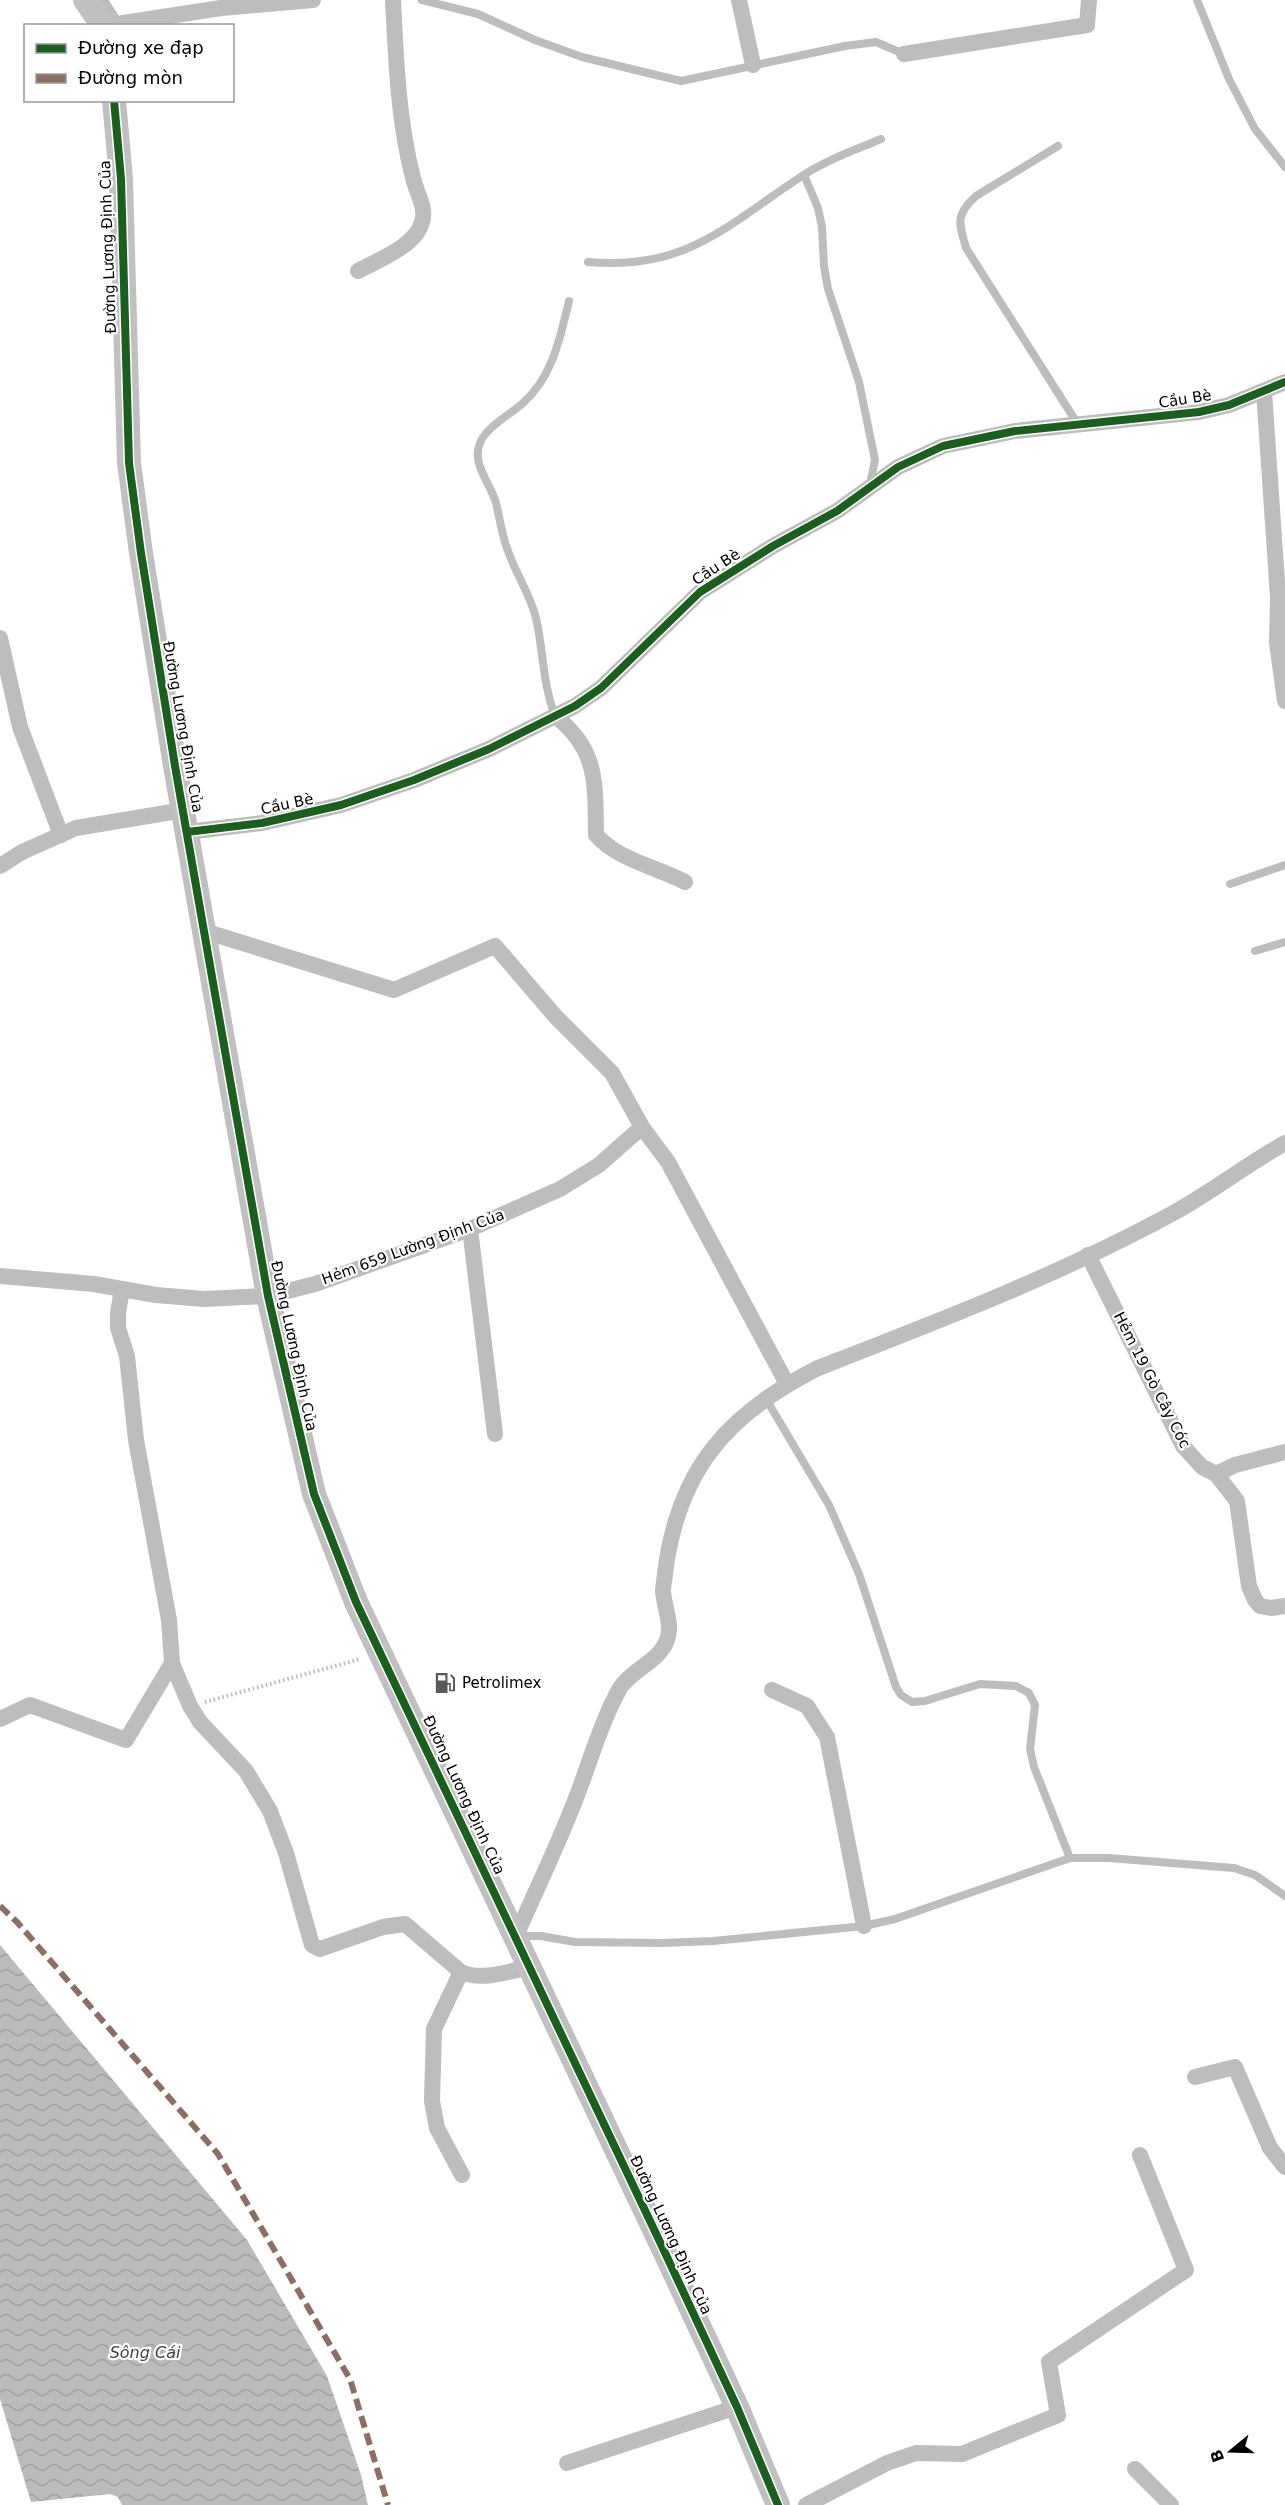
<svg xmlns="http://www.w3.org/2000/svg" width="1285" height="2505" font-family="'DejaVu Sans',sans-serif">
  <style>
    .water { fill: url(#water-waves) }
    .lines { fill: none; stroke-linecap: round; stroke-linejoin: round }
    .path { stroke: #b8b8b8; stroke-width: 4; stroke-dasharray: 1.5 3; stroke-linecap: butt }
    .lane { stroke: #bdbdbd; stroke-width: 8 }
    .street { stroke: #bdbdbd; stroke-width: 16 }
    .secondary { stroke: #c0c0c0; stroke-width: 24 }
    .quiet { stroke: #8d6e63; stroke-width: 6; stroke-dasharray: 12 6; stroke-linecap: butt }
    .cycleway-casing { stroke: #fff; stroke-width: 11 }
    .cycleway { stroke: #1b5e20; stroke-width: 8 }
    .labels { text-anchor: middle; stroke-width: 4.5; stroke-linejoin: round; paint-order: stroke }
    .street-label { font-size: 15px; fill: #000; stroke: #fff }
    .poi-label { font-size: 15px; fill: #000; stroke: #fff; text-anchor: start }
    .water-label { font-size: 16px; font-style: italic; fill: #3f3f3f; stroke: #fff }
  </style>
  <defs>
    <pattern id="water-waves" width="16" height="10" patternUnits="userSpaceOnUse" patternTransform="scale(1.5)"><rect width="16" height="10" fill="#bbb"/><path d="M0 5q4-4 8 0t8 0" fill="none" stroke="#9f9f9f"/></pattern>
  </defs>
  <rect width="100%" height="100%" fill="#fff"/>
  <!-- water -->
  <path class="water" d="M0,1945L247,2240L327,2376L361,2475L368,2505H122L118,2497L110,2494L31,2502L0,2399Z"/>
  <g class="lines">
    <!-- path -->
    <path class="path" d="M205,1702L360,1659"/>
    <!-- lane -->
    <g class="lane">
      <path d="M104,0L118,22"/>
      <path d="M422,0L478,14L535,40L582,57L681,81L845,46L876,42L904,54"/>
      <path d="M1197,0L1229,79L1255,129L1285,167"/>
      <path d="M1058,146L976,196C955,215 959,223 966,248L1077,423"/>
      <path d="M804,175L818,208L822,227L824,266L828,289L859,382L875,460L870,484"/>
      <path d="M588,262C686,271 727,225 802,176C826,160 855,150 881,139"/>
      <path d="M555,716C542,682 544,653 536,618C530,594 516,574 508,551C502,536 500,519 496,503C491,484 471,464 480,443C486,427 511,414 523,403C553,376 560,338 569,301"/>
      <path d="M1230,884L1285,865"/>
      <path d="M1255,951L1285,942"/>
      <path d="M766,1399L829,1505L859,1574L896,1687L901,1695L912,1702L925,1701L980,1684L1016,1686L1029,1693L1035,1705L1030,1749L1034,1767L1070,1858"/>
      <path d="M517,1936H541L575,1942L662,1943L713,1941L864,1926L895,1919L1070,1858H1109L1234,1868L1255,1875L1285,1896"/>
    </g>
    <!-- street -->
    <g class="street">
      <path d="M739,0L753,65"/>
      <path d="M104,26L221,8L313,0"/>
      <path d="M904,54L1087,25L1089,0"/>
      <path d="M358,271C378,260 416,246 422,222C427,208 416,192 413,178C398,120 396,59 393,0"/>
      <path d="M1264,391L1278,597L1277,643L1285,701"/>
      <path d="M0,638L20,727L61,835"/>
      <path d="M555,716C599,750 595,785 596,835C618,860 657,867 685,882"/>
      <path d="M187,832L262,823L341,805L414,780L489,749L575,706L601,688L700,592L773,546L837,511L898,467L943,446L1015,431L1199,412L1229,405L1285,382"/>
      <path d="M0,866L22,852L76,828L184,810"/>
      <path d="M204,931L394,990L495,946L555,1016L612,1073L642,1127L668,1162L787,1384"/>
      <path d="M470,1229L495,1434"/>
      <path d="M1088,1255L1183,1446L1202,1467L1216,1474L1237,1501L1249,1586L1255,1600L1260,1606L1271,1608L1285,1606"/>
      <path d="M0,1276L94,1284L156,1295L204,1299L268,1296L315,1284L470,1229L560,1189L599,1165L642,1127"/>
      <path d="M122,1289L118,1313V1328L127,1356L136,1440L169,1620L172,1663L190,1706L200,1722L246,1771L270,1811L286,1853L312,1945L320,1949L383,1927L405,1924L461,1972C482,1981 507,1972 529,1967"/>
      <path d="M1216,1474L1235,1465L1285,1452"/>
      <path d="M772,1690L807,1706L827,1737L864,1926"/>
      <path d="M0,1719L30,1705L126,1740L172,1663"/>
      <path d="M516,1936C536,1890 558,1845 576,1798C590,1762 601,1722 620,1688C632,1669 659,1662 667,1640C673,1625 664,1607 663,1591C663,1585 665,1578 665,1573C678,1470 727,1414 818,1368C939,1321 1062,1274 1177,1211C1214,1190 1248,1164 1285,1143"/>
      <path d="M461,1972L434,2029L432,2101L437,2128L462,2175"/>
      <path d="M1195,2077L1235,2067L1270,2148L1285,2167"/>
      <path d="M567,2463L737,2407"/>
      <path d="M1135,2469L1171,2505"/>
      <path d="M806,2505L887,2463L916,2453L962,2454L1058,2415L1049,2362L1186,2270L1140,2155"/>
    </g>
    <!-- secondary -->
    <g class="secondary">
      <path d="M85,0L103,26"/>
      <path d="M114,100L121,179L129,463L141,553L175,766L268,1296L314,1494L356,1602L660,2242L737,2407L778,2505"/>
    </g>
    <!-- quiet -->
    <path class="quiet" d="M0,1906L17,1922L218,2154L350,2379L388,2505"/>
    <defs>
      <g id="cycleway">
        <path d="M114,100L121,179L129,463L141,553L175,766L268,1296L314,1494L356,1602L660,2242L737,2407L778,2505"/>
        <path d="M187,832L262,823L341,805L414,780L489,749L575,706L601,688L700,592L773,546L837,511L898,467L943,446L1015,431L1199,412L1229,405L1285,382"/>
      </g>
    </defs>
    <!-- cycleway casing -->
    <use href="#cycleway" class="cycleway-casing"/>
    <!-- cycleway -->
    <use href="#cycleway" class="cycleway"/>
  </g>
  <!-- icons -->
  <defs>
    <symbol id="fuel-bare" viewBox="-9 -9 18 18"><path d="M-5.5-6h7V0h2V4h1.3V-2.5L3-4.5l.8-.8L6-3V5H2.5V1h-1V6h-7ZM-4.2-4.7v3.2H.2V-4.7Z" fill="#595959" stroke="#fff" stroke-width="2.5" paint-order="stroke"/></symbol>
  </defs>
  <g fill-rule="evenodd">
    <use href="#fuel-bare" x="430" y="1668" width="30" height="30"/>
  </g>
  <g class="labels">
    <!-- street labels -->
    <g class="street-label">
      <text transform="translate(108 247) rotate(-92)" y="5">Đường Lương Định Của</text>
      <text transform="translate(1185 399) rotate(-9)" y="5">Cầu Bè</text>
      <text transform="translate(716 567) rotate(-33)" y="5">Cầu Bè</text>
      <text transform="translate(183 727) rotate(80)" y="5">Đường Lương Định Của</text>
      <text transform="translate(287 804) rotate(-12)" y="5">Cầu Bè</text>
      <text transform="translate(413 1247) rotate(-20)" y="5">Hẻm 659 Lường Định Của</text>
      <text transform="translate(294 1346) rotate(78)" y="5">Đường Lương Định Của</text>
      <text transform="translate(1152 1380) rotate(63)" y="5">Hẻm 19 Gò Cây Cóc</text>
      <text transform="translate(464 1795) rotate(65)" y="5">Đường Lương Định Của</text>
      <text transform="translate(671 2235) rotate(65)" y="5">Đường Lương Định Của</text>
    </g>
    <!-- poi labels -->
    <g class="poi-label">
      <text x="462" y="1688">Petrolimex</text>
    </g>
    <!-- water labels -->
    <g class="water-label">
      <text x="145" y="2358">Sông Cái</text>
    </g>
  </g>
  <!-- legend -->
  <rect x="24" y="24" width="210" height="78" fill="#ffffff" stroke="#999999" stroke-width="1.5"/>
  <rect x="36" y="44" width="30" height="9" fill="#1b5e20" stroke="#999999" stroke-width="1.5"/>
  <text x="78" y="54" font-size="18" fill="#000000">Đường xe đạp</text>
  <rect x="36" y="74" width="30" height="9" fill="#8d6e63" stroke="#999999" stroke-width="1.5"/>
  <text x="78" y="84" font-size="18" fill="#000000">Đường mòn</text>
  <!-- north arrow -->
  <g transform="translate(1231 2451) rotate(251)" stroke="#ffffff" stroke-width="4.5" paint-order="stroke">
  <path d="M0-4.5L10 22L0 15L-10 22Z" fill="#000000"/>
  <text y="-9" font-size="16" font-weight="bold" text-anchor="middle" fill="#000000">B</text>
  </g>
</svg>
